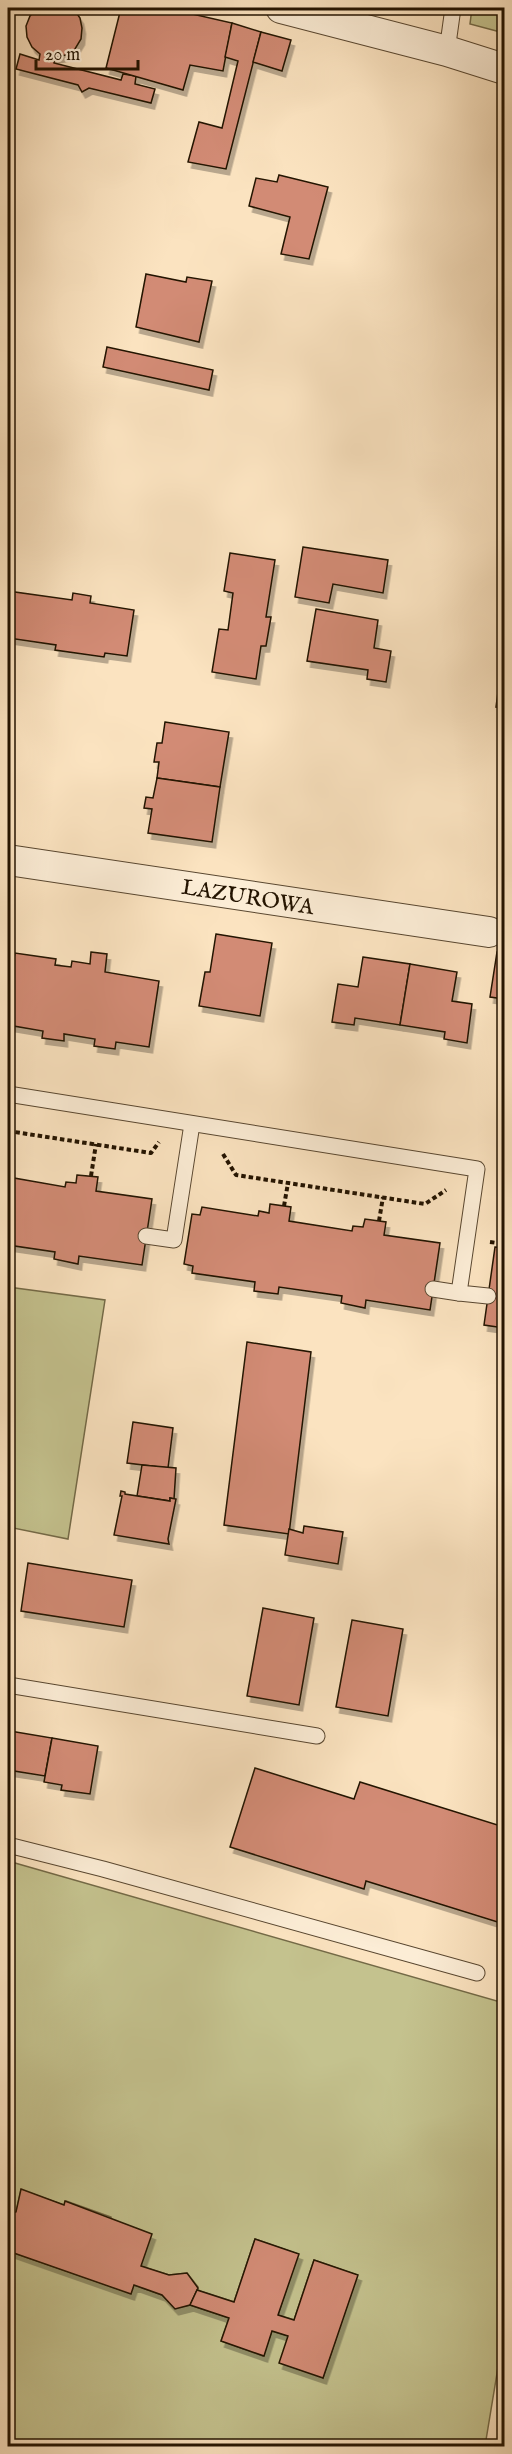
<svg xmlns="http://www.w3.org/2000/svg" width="512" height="2454" font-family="'IM FELL English',serif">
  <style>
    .green { fill: #c4c28e; stroke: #746a47; stroke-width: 1.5 }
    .building { fill: #d28b75; stroke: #231300; stroke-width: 1.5; filter: url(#shadow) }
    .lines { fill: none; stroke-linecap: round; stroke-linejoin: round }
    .service-casing { stroke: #594730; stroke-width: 17 }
    .minor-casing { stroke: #594730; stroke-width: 32 }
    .path { stroke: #231300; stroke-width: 4; stroke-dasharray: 4.5 3; stroke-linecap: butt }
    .service { stroke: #fcedd6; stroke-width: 15 }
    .minor { stroke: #fcedd6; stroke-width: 30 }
    .labels { text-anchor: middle; stroke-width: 5; stroke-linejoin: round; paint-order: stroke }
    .street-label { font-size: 22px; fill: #231300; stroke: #fcedd6 }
  </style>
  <defs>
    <filter id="shadow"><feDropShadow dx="3.5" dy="6" stdDeviation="0" flood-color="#0004"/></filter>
  </defs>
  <rect width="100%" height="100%" fill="#fbe3c0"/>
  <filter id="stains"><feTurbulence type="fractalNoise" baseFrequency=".00333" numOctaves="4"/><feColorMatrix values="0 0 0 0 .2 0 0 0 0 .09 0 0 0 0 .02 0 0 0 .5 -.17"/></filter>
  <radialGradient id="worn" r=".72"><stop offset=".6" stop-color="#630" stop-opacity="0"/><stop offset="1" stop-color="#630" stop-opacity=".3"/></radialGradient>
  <!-- green -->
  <g class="green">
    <path d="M472,8H504V33L470,24Z"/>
    <path d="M8,1287L105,1300L68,1539L8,1527Z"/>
    <path d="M8,1861L504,2003V2331L485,2446H8V2251L130,2293L134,2285L162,2295L175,2308L190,2305L229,2318L221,2341L263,2356L272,2331L288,2336L323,2378L357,2275L314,2260L294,2320L278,2315L298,2254L255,2239L234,2302L197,2290L198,2287L187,2273L169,2275L141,2266L111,2220V2217L66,2201L64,2205L21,2190L16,2212L8,2214V2217Z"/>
  </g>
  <!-- building -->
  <g class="building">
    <path d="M37,8H73L80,18L82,28L81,39L75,49L66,55L55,57L54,63L121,80L123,74L136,76L135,84L155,89L151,103L89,88L82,92L78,85L16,69L20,54L39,60L40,54L32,47L27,37L26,26L30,16Z"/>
    <path d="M121,8H166L232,23L223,71L190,65L183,90L106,68Z"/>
    <path d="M232,23L261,32L226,169L188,162L199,122L222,128L238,61L225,57Z"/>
    <path d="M261,32L291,40L282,71L253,62Z"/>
    <path d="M279,175L328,187L309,259L281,254L290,217L249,206L256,178L277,182Z"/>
    <path d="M146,274L186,282L187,277L212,281L199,342L136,327Z"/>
    <path d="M107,347L213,370L209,390L103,367Z"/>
    <path d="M303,547L388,560L383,593L333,584L329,603L295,597Z"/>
    <path d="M230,553L275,560L266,617H271L266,646H261L256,679L212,672L219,629L228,630L233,593L224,591Z"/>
    <path d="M8,583V591L72,600L73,593L91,596L90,603L134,610L127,656L105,653L104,657L55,650L56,645L9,638L8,642Z"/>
    <path d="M316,609L378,620L374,648L391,651L386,682L367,679L368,670L307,661Z"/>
    <path d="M498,692L504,693V727L500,726L503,708L496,707Z"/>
    <path d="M165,722L229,732L220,787L157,778L159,762H154L157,743H162Z"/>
    <path d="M157,778L220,787L212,842L148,833L152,809L144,808L146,797L153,798Z"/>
    <path d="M216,934L272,943L260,1016L199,1006L205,972H210Z"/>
    <path d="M91,952L107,954L105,972L159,981L149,1047L116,1042L115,1049L94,1046L95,1039L64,1034V1041L42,1038L43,1031L8,1025V957L14,958L15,953L56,959L55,965L71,967L72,961L90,964Z"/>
    <path d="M497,952L504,953V999L490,997Z"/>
    <path d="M363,957L410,964L400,1025L355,1018L354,1025L332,1022L338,984L358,987Z"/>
    <path d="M410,964L457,972L452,1001L472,1004L467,1043L444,1039L445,1032L400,1025Z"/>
    <path d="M77,1175L98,1177L96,1191L152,1199L142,1265L79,1256L78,1264L54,1259L55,1252L8,1245V1177L65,1187L66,1182L76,1183Z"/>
    <path d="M504,1199V1239L498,1238Z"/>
    <path d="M270,1204L291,1207L289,1221L352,1231L353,1226L363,1227L365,1219L386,1222L384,1235L440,1243L430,1310L366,1300L365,1308L341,1303L342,1296L279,1287L278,1294L254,1291L255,1282L192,1273L193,1266L184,1264L192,1214L200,1215L202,1207L258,1216L259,1211L269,1213Z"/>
    <path d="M495,1247L504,1248V1328L484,1325Z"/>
    <path d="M247,1342L311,1352L289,1534L224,1525Z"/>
    <path d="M133,1422L173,1428L168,1468L127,1463Z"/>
    <path d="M142,1465L176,1468L174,1499L170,1498V1501L137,1496Z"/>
    <path d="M121,1491L125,1492V1494L170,1501V1498L176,1499L168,1539L169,1544L114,1535L122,1496H120Z"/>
    <path d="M304,1526L343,1532L338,1564L285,1555L289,1529L303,1533Z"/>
    <path d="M28,1563L132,1580L124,1627L21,1611Z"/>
    <path d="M263,1608L314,1618L299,1705L247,1696Z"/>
    <path d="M352,1620L403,1629L388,1716L336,1707Z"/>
    <path d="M10,1731L52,1738L45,1776L8,1770Z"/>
    <path d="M52,1738L98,1746L90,1794L61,1790L62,1785L44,1782Z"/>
    <path d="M255,1768L354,1799L360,1782L504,1827V1924L366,1881L364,1889L230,1847Z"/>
    <path d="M21,2189L64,2205L65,2201L152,2234L141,2266L169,2275L187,2273L198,2288L190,2305L175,2309L162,2295L134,2285L131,2294L8,2251L10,2229L8,2228V2214L16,2212Z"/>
    <path d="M255,2239L299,2254L278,2315L294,2320L314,2260L358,2275L323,2378L279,2363L288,2336L272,2331L264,2356L221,2341L229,2318L190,2305L197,2290L234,2302Z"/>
  </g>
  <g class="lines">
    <defs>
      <g id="service">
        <path d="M447,51L453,8"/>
        <path d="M8,1094L477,1169L459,1293L488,1296"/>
        <path d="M146,1236L174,1240L192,1124"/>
        <path d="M433,1289L459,1293"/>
        <path d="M8,1685L317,1736"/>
        <path d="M8,1845L103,1869L477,1973"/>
      </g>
      <g id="minor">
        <path d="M281,8L447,51L504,69"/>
        <path d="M8,860L489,932"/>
      </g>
    </defs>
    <!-- service casing -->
    <use href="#service" class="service-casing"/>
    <!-- minor casing -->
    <use href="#minor" class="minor-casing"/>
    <!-- path -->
    <g class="path">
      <path d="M8,1131L151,1153L159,1142"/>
      <path d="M223,1154L236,1175L425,1204L446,1190"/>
      <path d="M91,1176L96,1144"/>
      <path d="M284,1206L288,1183"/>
      <path d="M379,1221L383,1197"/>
      <path d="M490,1242L504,1244"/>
    </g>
    <!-- service -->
    <use href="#service" class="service"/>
    <!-- minor -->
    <use href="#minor" class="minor"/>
  </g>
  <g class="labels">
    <!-- street labels -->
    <g class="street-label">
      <text transform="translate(248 896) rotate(9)" y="8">LAZUROWA</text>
    </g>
  </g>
  <!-- margin -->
  <rect width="512" height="2454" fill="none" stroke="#fbe3c0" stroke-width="30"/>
  <rect x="9" y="9" width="494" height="2436" fill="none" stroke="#231300" stroke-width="3"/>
  <rect x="15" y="15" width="482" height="2424" fill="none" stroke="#231300" stroke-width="1.5"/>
  <!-- scale -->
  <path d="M36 60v9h102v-9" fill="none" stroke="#231300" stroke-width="3"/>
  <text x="45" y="60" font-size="18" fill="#231300" stroke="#fcedd6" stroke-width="4.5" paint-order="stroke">20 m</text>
  <rect width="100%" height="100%" filter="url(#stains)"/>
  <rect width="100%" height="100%" fill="url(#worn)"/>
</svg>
